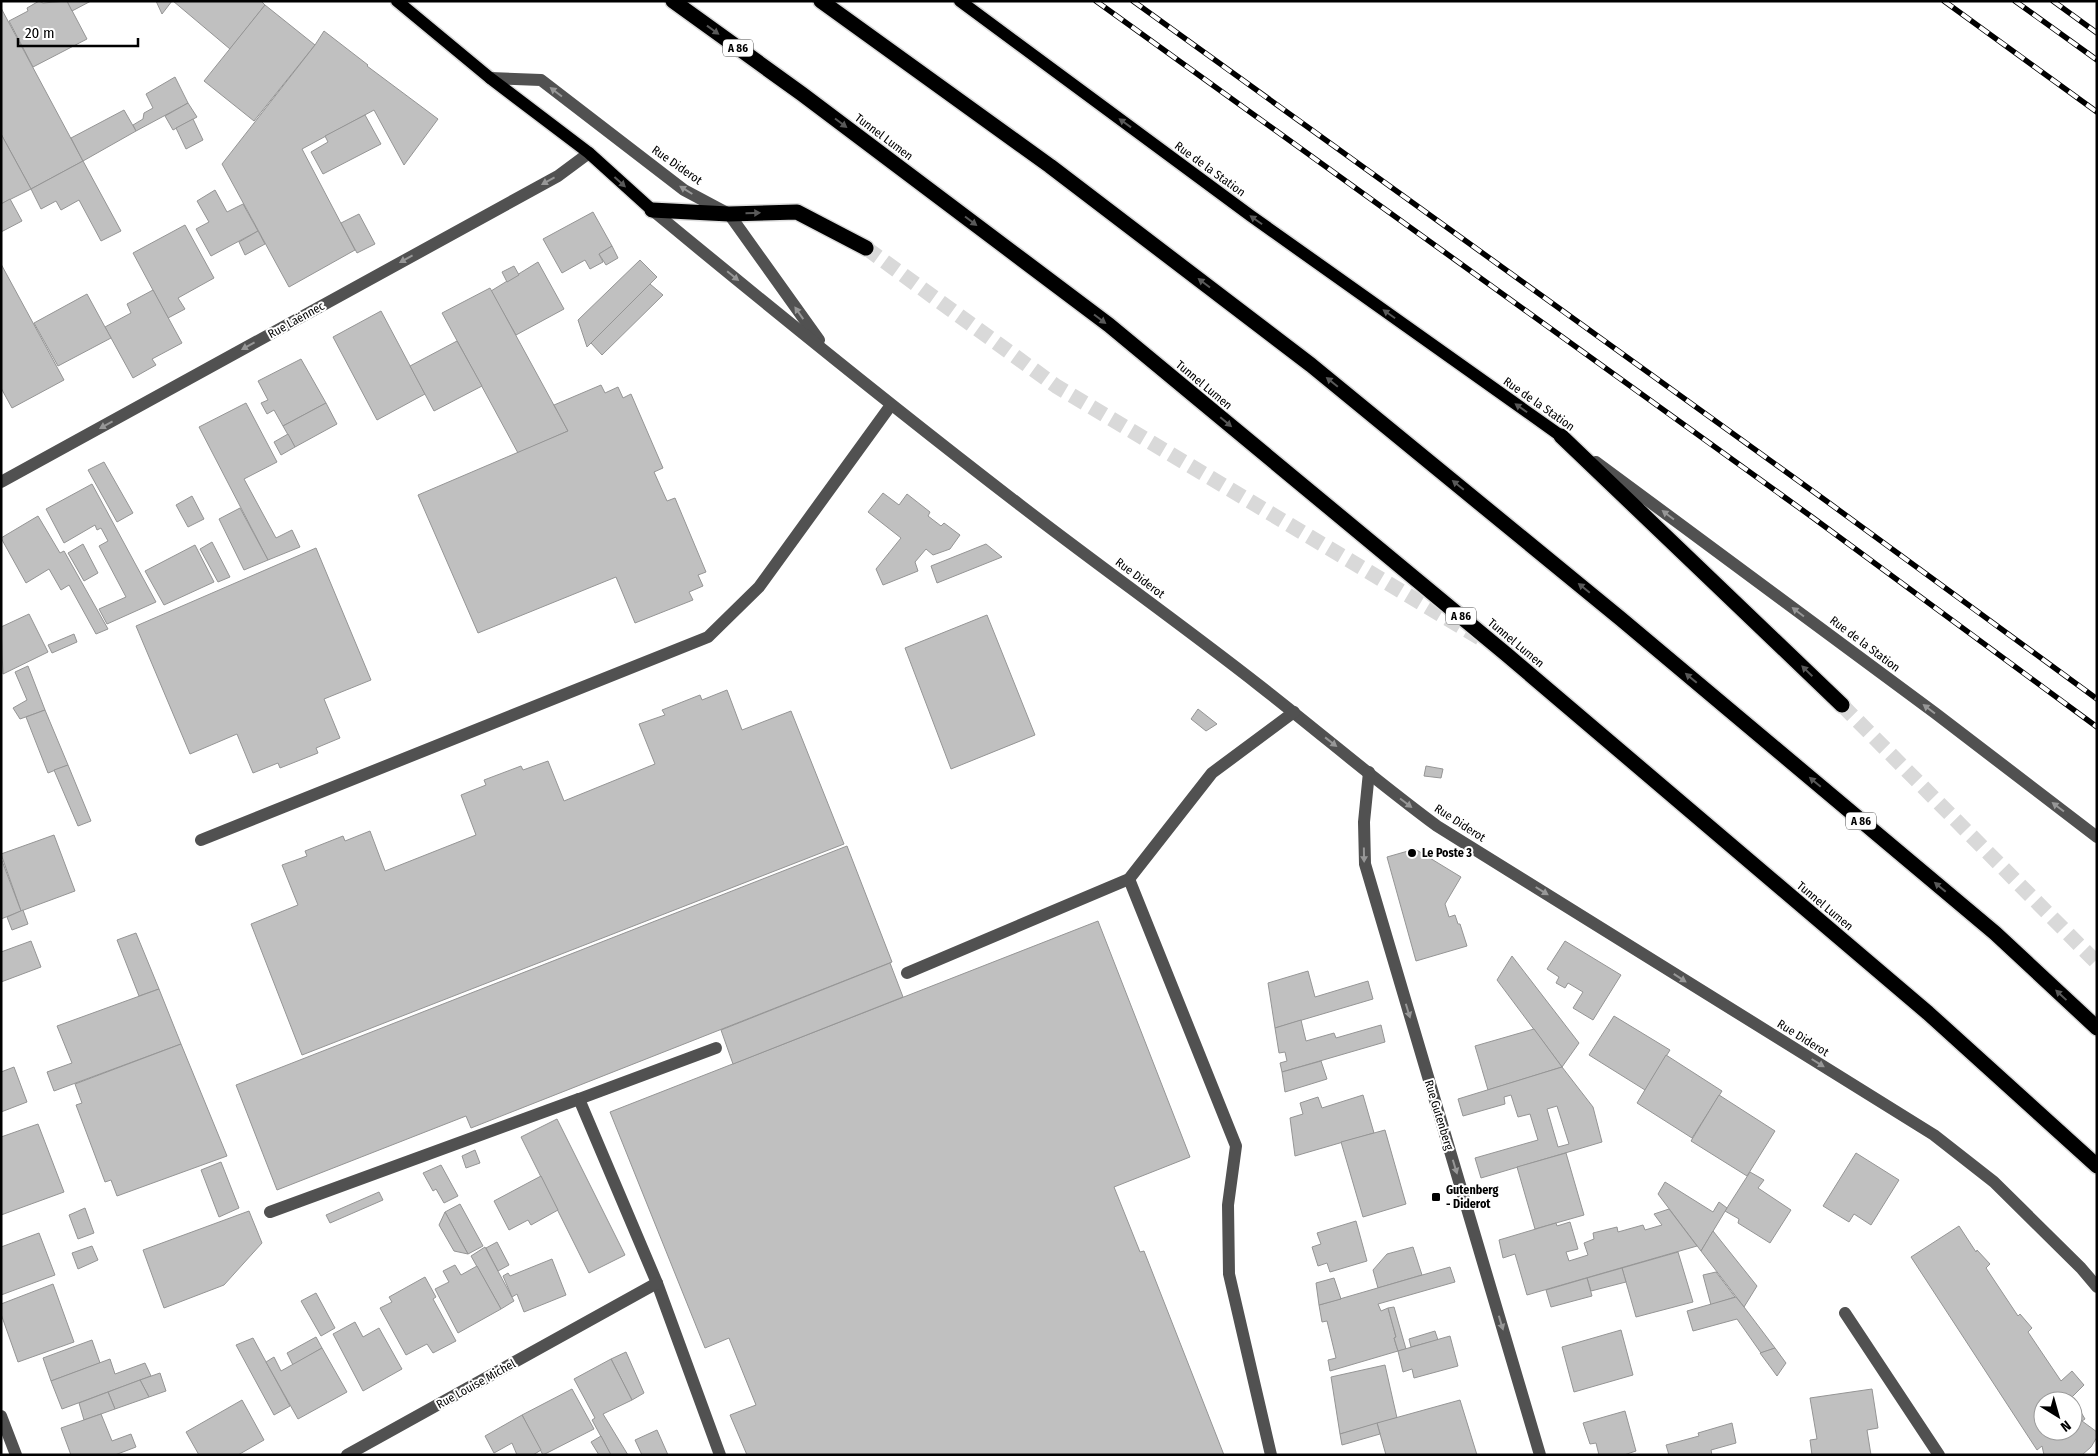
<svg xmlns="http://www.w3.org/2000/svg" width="2098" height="1456" font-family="'Fira Sans Condensed',sans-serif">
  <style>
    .building { fill: #c0c0c0; stroke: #959595; fill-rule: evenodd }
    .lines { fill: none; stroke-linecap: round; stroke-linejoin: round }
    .highway-tunnel { stroke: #d9d9d9; stroke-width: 15; stroke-dasharray: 15 8; stroke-linecap: butt }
    .major-casing { stroke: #dbdbdb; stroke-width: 15 }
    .highway-casing { stroke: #dbdbdb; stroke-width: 18 }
    .minor { stroke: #515151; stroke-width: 12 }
    .major { stroke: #000; stroke-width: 12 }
    .highway { stroke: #000; stroke-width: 15 }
    .rail-casing { stroke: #000; stroke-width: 5.5 }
    .rail { stroke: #fff; stroke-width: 4; stroke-dasharray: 11; stroke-linecap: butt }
    .oneway { fill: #595959 }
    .oneway2 { fill: #979797 }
    .poi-dot { fill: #000; stroke: #fff; stroke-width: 2 }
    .labels { text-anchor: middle; stroke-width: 4; stroke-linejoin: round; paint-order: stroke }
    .shield { fill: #fff; stroke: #4c4c4c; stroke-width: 1 }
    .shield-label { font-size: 11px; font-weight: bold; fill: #000 }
    .street-label { font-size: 12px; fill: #000; stroke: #fff }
    .poi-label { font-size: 12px; font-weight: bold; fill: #000; stroke: #fff; text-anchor: start }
  </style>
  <rect width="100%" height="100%" fill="#fff"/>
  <!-- building -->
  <g class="building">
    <path d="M39,1L43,3L67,1L87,39L33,67L9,21L28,11L27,8Z"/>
    <path d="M67,1H91L72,11Z"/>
    <path d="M156,1H172L162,14Z"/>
    <path d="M173,1H261L265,5L230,49Z"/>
    <path d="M265,5L315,45L254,121L204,81Z"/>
    <path d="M1,8L83,161L31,189L1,134Z"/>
    <path d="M324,31L368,65L367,66L438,119L404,165L374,110L302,149L355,250L289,287L222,164L315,45Z"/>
    <path d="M175,77L188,103L136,131L133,125L143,119L144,113L153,108L146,94Z"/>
    <path d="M188,103L197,117L173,130L165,116Z"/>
    <path d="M124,110L136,131L83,161L71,138Z"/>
    <path d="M365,115L381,144L323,174L311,152L328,142L325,136Z"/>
    <path d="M193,119L203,140L186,149L176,128Z"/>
    <path d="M1,134L31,189L1,204Z"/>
    <path d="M83,161L121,231L101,241L79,200L61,210L56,201L41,209L31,189Z"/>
    <path d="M215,190L227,212L243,204L258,231L211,256L196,229L209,222L197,201Z"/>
    <path d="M10,199L22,221L1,232V204Z"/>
    <path d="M593,212L612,246L599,254L603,262L590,269L585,260L562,273L543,239Z"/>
    <path d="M359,214L375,244L357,253L341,223Z"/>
    <path d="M185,225L214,278L178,298L185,309L168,318L133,253Z"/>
    <path d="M258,231L265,244L245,255L239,242Z"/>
    <path d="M612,246L618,258L606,265L599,254Z"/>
    <path d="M640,260L657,277L587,347L578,320Z"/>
    <path d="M538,262L564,309L516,335L491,291Z"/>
    <path d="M1,264L64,380L12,408L1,388Z"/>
    <path d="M514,266L519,275L507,282L502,272Z"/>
    <path d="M650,284L663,295L602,355L591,343Z"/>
    <path d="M490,288L568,431L518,453L442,313Z"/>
    <path d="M153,290L182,343L152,359L156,365L133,378L105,327L131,313L127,304Z"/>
    <path d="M87,294L111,338L58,366L34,323Z"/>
    <path d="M381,311L425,394L377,420L333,337Z"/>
    <path d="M457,341L482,386L434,411L410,366Z"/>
    <path d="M301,359L326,403L283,426L274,410L267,414L261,403L268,400L258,381Z"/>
    <path d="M601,385L605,393L618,387L623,398L631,394L663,468L654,472L667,501L675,498L706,572L698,575L703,586L689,592L693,600L635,623L616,577L478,633L418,495L568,431L554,405Z"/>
    <path d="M246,403L277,462L244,479L276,538L292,530L300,547L268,560L199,427Z"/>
    <path d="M326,403L337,424L295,447L283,426Z"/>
    <path d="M288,434L295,447L281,455L274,442Z"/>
    <path d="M104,462L133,513L117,522L88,470Z"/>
    <path d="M92,484L156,602L107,624L99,609L126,597L99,546L108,541L101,528L97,530L95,525L64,543L46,509Z"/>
    <path d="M883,493L899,505L907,494L930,512L928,516L941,526L944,523L960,535L950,549L933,555L926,549L915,562L918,571L883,585L876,569L901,538L868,512Z"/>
    <path d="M192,496L204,519L188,527L176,505Z"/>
    <path d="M240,508L268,560L244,570L219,519Z"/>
    <path d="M38,516L60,553L64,551L108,629L96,634L69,585L61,590L49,569L26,583L1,538Z"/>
    <path d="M212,542L230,577L218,582L200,549Z"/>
    <path d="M83,544L98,573L84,581L68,553Z"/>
    <path d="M986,544L1002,557L937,583L931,566Z"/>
    <path d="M195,545L214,582L164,605L145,571Z"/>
    <path d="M316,548L371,680L324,699L340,738L316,748L318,753L280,768L278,763L253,773L237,734L190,754L136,626Z"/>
    <path d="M29,614L48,652L3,674L1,627Z"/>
    <path d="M987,615L1035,735L951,769L905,648Z"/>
    <path d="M74,634L77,642L52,653L48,645Z"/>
    <path d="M28,666L45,710L20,719L13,708L27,700L15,672Z"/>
    <path d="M727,690L742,730L791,711L844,844L302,1055L251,924L298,905L282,865L307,856L305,851L343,836L345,841L370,831L385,871L476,835L461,795L486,785L484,780L521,766L523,770L548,761L564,801L655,764L639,724L665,715L662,710L700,695L702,700Z"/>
    <path d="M1198,709L1217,724L1206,731L1191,719Z"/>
    <path d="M45,710L68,765L48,773L26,717Z"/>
    <path d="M68,765L91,821L78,826L54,770Z"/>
    <path d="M1426,766L1443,769L1441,778L1424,776Z"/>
    <path d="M54,835L75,891L21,911L1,854Z"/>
    <path d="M847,846L892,962L471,1128L466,1116L277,1190L236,1085Z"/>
    <path d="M1415,849L1461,877L1445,904L1449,917L1455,915L1458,924H1460L1467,946L1416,961L1387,857Z"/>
    <path d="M1,858L21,911L1,919Z"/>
    <path d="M23,910L28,924L12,930L7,917Z"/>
    <path d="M1098,921L1190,1157L1114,1187L1140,1252L1144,1251L1224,1455H747L730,1415L756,1405L729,1338L705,1348L610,1112Z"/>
    <path d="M136,933L159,989L139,996L117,940Z"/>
    <path d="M31,941L41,967L1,982V952Z"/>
    <path d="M1565,941L1621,975L1593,1020L1573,1008L1583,992L1568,983L1565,988L1556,983L1559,977L1547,969Z"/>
    <path d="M1512,956L1579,1043L1562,1067L1497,980Z"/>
    <path d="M890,963L903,997L733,1064L721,1030Z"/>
    <path d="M1308,971L1315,997L1368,981L1373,999L1275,1028L1268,983Z"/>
    <path d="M159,989L181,1044L54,1091L47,1072L72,1063L57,1026Z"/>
    <path d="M1614,1016L1670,1050L1645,1090L1589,1055Z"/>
    <path d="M1301,1020L1306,1041L1334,1033L1336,1038L1381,1025L1385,1042L1282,1072L1280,1063L1287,1061L1285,1052L1279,1053L1275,1028Z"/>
    <path d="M1534,1029L1562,1067L1488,1090L1475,1046Z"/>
    <path d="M181,1044L227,1156L117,1196L111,1180L105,1182L76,1105L82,1103L75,1084Z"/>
    <path d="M1666,1055L1722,1091L1692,1138L1637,1103Z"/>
    <path d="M1321,1061L1327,1079L1285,1092L1282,1072Z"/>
    <path d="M14,1067L27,1102L1,1112V1072Z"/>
    <path d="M1562,1067L1593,1107L1602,1142L1481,1178L1475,1158L1538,1140L1530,1114L1518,1117L1511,1095L1504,1097L1505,1104L1463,1116L1458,1099ZM1557,1106L1569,1144L1558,1147L1547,1109Z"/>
    <path d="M1363,1095L1374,1133L1295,1156L1290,1118L1303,1114L1300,1103L1318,1097L1322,1108Z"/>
    <path d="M1719,1095L1775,1131L1747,1176L1691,1141Z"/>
    <path d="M557,1119L625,1255L589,1273L521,1137Z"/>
    <path d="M38,1124L64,1192L1,1215V1137Z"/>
    <path d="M1385,1130L1406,1204L1363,1217L1341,1142Z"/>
    <path d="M475,1150L480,1163L466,1168L462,1156Z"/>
    <path d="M1566,1153L1584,1215L1535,1229L1517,1167Z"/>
    <path d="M1856,1153L1899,1180L1871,1225L1854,1214L1849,1222L1823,1206Z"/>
    <path d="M221,1162L239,1208L219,1217L201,1170Z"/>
    <path d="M441,1165L458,1196L444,1203L436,1189L433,1191L423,1173Z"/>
    <path d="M1750,1172L1764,1180L1758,1188L1791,1210L1770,1243L1738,1223L1739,1219L1725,1211Z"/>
    <path d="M541,1176L558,1210L531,1225L528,1220L509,1230L494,1201Z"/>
    <path d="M1665,1182L1713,1212L1719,1202L1727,1208L1701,1251L1658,1194Z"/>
    <path d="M379,1192L383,1200L330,1223L326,1215Z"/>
    <path d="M460,1204L483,1246L468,1254L445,1212Z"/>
    <path d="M85,1208L94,1233L78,1239L69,1215Z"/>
    <path d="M1669,1209L1697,1246L1527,1295L1515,1254L1503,1258L1499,1240L1556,1223L1557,1226L1570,1222L1578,1249L1566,1252L1569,1261L1588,1255L1584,1243L1594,1239L1593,1233L1617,1227L1618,1232L1643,1225L1645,1230L1662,1225L1654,1214Z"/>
    <path d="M249,1211L262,1243L224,1285L164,1308L143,1250Z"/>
    <path d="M445,1212L468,1254L454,1251L439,1225Z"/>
    <path d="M1356,1221L1367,1261L1330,1272L1327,1263L1318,1266L1312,1247L1321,1244L1317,1233Z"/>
    <path d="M1959,1226L1976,1252L1977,1250L1990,1264L1986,1268L2018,1316L2020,1314L2032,1328L2028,1332L2061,1381L2072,1371L2084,1385L2072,1397L2085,1419L2082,1421L2097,1432V1437L2091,1447L2082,1455H2044L2042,1446L2037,1450L1911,1257ZM2043,1401H2073V1431H2043Z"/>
    <path d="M1713,1231L1757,1286L1744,1307L1701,1251Z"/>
    <path d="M39,1233L55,1275L1,1295V1247Z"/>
    <path d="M497,1242L509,1265L498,1271L486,1248Z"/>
    <path d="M92,1246L98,1260L78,1269L72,1253Z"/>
    <path d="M485,1247L514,1301L501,1309L471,1256Z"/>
    <path d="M1413,1247L1422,1275L1378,1288L1373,1270L1387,1254Z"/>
    <path d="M1678,1252L1693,1302L1636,1317L1622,1268Z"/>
    <path d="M552,1259L566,1295L524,1312L517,1294L512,1297L503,1276L508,1273L510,1276Z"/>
    <path d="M455,1265L461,1275L477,1266L501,1309L458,1333L435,1289L449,1282L443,1271Z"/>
    <path d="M1450,1267L1455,1282L1378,1304L1381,1311L1388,1308L1396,1337L1394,1338L1398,1351L1330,1371L1328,1360L1336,1358L1327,1321L1322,1322L1319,1305Z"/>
    <path d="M1622,1268L1626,1282L1591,1291L1587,1278Z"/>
    <path d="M1716,1272L1735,1297L1711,1305L1703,1275Z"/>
    <path d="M425,1277L436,1297L433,1299L456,1341L433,1353L427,1344L406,1355L380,1308L392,1302L389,1297Z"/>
    <path d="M1334,1278L1341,1299L1319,1305L1316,1283Z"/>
    <path d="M1587,1278L1592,1296L1551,1307L1546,1290Z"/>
    <path d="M53,1284L74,1342L18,1362L1,1314V1304Z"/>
    <path d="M316,1293L335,1328L321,1336L301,1301Z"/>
    <path d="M1736,1297L1744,1307L1775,1348L1761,1353L1737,1319L1693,1331L1687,1311Z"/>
    <path d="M1394,1307L1406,1349L1398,1351L1394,1338L1396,1337L1388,1308Z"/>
    <path d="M355,1322L363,1337L379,1328L402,1369L363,1391L333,1334Z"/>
    <path d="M1621,1330L1633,1375L1574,1392L1562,1347Z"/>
    <path d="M1435,1331L1438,1340L1411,1347L1409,1339Z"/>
    <path d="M1450,1336L1458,1366L1414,1378L1412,1369L1403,1372L1398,1351Z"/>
    <path d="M316,1337L322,1348L293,1365L287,1353Z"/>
    <path d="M253,1338L290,1406L274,1415L236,1345Z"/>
    <path d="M92,1340L100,1363L51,1381L43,1358Z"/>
    <path d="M322,1348L347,1392L298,1419L266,1362L274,1357L281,1371Z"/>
    <path d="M1775,1348L1786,1363L1777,1376L1760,1353Z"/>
    <path d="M626,1352L644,1393L632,1400L611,1359Z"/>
    <path d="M110,1359L115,1374L145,1363L151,1376L62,1409L51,1381Z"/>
    <path d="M611,1359L632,1400L603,1414L628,1455H611L592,1420L595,1418L574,1379Z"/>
    <path d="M1385,1365L1397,1418L1340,1434L1331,1377Z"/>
    <path d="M160,1373L166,1391L149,1397L140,1380Z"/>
    <path d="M140,1380L149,1397L115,1409L108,1392Z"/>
    <path d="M572,1389L594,1429L543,1455L522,1415Z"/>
    <path d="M1872,1389L1878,1428L1867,1430L1871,1455H1812L1810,1440L1817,1439L1810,1398Z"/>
    <path d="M108,1392L115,1409L84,1420L79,1403Z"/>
    <path d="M242,1400L264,1440L238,1455H199L186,1432Z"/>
    <path d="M1460,1400L1477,1455H1386L1377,1423Z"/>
    <path d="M1625,1411L1636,1451L1624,1455H1599L1596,1443L1590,1444L1583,1423Z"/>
    <path d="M101,1414L112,1441L131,1434L136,1447L115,1455H71L61,1428Z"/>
    <path d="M522,1415L541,1450L533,1455H517L512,1443L494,1453L485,1436Z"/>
    <path d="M1377,1423L1380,1434L1342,1445L1340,1434Z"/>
    <path d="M1732,1423L1736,1443L1711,1450L1712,1455H1669L1666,1445L1699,1436L1698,1433Z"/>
    <path d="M657,1430L668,1455H642L635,1440Z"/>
    <path d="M601,1436L611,1455H599L591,1442Z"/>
  </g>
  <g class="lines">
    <!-- highway-tunnel -->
    <g class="highway-tunnel">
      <path d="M866,248L1056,386L1480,638"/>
      <path d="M1842,705L2097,963"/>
    </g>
    <defs>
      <g id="major">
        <path d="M397,1L490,78L589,153L652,210"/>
        <path d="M960,1L1251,216L1561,436"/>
      </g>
      <g id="highway">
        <path d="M673,1L802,94L1109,325L1506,654L1928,1013L2097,1166"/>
        <path d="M821,1L1050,166L1311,365L1621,619L1995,933L2097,1028"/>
        <path d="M652,210L729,214L797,212L866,248"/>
        <path d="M1561,436L1842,705"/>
      </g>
    </defs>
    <!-- major casing -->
    <use href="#major" class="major-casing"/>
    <!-- highway casing -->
    <use href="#highway" class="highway-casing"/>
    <!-- minor -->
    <g class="minor">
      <path d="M490,78L541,80L684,190L729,214L819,340"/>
      <path d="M652,210C773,310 895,409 1020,505C1099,566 1181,624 1260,686C1319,732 1376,781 1437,826L1934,1135L1994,1182L2081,1268L2097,1287"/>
      <path d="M1596,462L1935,713L2097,837"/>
      <path d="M1,482L558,176L589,153"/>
      <path d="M1369,772L1364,822L1365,864L1540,1455"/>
      <path d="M201,840L708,637L759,587L891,405"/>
      <path d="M1129,879L1236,1146L1228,1205L1229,1274L1271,1455"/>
      <path d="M907,973L1129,879L1212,773L1294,712"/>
      <path d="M579,1099L716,1048"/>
      <path d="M270,1212L579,1099L657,1283L720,1455"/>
      <path d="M1845,1313L1939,1455"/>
      <path d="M1,1416L16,1455"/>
      <path d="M347,1455L657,1283"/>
    </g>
    <!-- major -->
    <use href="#major" class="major"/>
    <!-- highway -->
    <use href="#highway" class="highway"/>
    <defs>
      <g id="rail">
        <path d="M1096,1L1812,517L2097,727"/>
        <path d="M1133,1L1825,500L2097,699"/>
        <path d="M1944,1L2097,112"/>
        <path d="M2015,1L2097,60"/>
        <path d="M2053,1L2097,33"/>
      </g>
    </defs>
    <!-- rail casing -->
    <use href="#rail" class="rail-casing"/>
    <!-- rail -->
    <use href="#rail" class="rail"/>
  </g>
  <!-- one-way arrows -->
  <defs><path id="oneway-solid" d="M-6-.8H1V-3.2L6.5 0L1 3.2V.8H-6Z" transform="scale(1.25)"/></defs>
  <g class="oneway">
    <use href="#oneway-solid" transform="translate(713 30) rotate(36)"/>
    <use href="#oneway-solid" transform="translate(841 123) rotate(37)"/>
    <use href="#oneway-solid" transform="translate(1125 123) rotate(-144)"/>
    <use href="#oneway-solid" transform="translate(620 182) rotate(42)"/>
    <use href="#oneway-solid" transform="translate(753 213) rotate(-1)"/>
    <use href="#oneway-solid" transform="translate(1256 220) rotate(-145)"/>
    <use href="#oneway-solid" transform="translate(971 221) rotate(37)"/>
    <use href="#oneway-solid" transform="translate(1204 283) rotate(-143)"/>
    <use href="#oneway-solid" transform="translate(1389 314) rotate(-145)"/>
    <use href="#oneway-solid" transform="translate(1100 319) rotate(37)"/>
    <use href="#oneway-solid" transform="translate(1332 382) rotate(-141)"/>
    <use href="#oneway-solid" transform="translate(1521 408) rotate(-145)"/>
    <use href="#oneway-solid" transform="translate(1226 422) rotate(40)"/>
    <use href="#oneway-solid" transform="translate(1458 485) rotate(-141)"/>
    <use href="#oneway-solid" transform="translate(1584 588) rotate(-141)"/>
    <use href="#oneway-solid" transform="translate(1807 671) rotate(-136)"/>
    <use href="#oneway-solid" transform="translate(1691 678) rotate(-140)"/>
    <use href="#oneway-solid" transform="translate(1815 782) rotate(-140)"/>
    <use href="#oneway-solid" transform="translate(1940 887) rotate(-140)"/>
    <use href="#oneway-solid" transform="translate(2061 995) rotate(-137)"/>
  </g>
  <g class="oneway2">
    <use href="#oneway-solid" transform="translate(556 92) rotate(-143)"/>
    <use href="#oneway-solid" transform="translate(548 181) rotate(151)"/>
    <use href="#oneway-solid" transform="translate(686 190) rotate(-148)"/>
    <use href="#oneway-solid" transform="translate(406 259) rotate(151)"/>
    <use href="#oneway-solid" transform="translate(733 276) rotate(39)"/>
    <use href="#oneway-solid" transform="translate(799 313) rotate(-125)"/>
    <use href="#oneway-solid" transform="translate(248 346) rotate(151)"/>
    <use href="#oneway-solid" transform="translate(106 425) rotate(151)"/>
    <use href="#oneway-solid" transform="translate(1668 515) rotate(-143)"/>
    <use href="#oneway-solid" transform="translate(1798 612) rotate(-143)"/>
    <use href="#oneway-solid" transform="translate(1929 709) rotate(-143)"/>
    <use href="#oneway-solid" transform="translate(1331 742) rotate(38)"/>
    <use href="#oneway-solid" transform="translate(1406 803) rotate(37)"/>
    <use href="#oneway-solid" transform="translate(2058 807) rotate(-143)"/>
    <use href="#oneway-solid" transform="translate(1364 855) rotate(89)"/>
    <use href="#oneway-solid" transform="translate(1542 891) rotate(32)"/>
    <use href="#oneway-solid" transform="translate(1680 978) rotate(33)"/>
    <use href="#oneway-solid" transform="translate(1408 1011) rotate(73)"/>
    <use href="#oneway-solid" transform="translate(1818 1063) rotate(32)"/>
    <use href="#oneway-solid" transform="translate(1455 1167) rotate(73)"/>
    <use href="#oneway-solid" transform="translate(1501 1323) rotate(73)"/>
  </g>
  <!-- markers -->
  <g class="poi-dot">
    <circle cx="1412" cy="853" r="5"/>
    <rect x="1431" y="1192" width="10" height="10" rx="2.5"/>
  </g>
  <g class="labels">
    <!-- shield labels -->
    <g class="shield">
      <rect x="723" y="39.5" width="30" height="17" rx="4"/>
      <rect x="1446" y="607.5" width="30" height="17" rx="4"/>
      <rect x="1846" y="812.5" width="30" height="17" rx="4"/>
    </g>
    <g class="shield-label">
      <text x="738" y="52">A 86</text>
      <text x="1461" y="620">A 86</text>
      <text x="1861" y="825">A 86</text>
    </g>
    <!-- street labels -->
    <g class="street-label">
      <text transform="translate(884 137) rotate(37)" y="4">Tunnel Lumen</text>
      <text transform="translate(677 165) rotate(35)" y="4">Rue Diderot</text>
      <text transform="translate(1210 169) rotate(36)" y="4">Rue de la Station</text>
      <text transform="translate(296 320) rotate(-29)" y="4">Rue Laënnec</text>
      <text transform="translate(1204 385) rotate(40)" y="4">Tunnel Lumen</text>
      <text transform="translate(1539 404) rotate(35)" y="4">Rue de la Station</text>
      <text transform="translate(1140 578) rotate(37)" y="4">Rue Diderot</text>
      <text transform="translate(1516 643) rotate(40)" y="4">Tunnel Lumen</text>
      <text transform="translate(1865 644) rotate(37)" y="4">Rue de la Station</text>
      <text transform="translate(1460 823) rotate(33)" y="4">Rue Diderot</text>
      <text transform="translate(1825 906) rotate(40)" y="4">Tunnel Lumen</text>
      <text transform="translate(1803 1038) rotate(32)" y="4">Rue Diderot</text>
      <text transform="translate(1439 1115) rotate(73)" y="4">Rue Gutenberg</text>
      <text transform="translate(476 1384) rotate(-29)" y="4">Rue Louise Michel</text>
    </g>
    <!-- poi labels -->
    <g class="poi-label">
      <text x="1422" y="857">Le Poste 3</text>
      <text x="1446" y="1194">Gutenberg<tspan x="1446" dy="14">- Diderot</tspan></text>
    </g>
  </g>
  <!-- border -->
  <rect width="2098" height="1456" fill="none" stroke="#000000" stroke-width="5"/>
  <!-- north arrow -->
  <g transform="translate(2058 1416) rotate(143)"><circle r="24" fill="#ffffff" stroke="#999999"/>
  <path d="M0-4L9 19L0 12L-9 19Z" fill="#000000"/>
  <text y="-8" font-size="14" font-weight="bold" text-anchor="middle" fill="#000000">N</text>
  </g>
  <!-- scale -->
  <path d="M18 38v8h120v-8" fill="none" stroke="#000000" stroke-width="2.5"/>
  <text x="25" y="38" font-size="15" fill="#000000" stroke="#ffffff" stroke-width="4" paint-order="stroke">20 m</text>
</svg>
